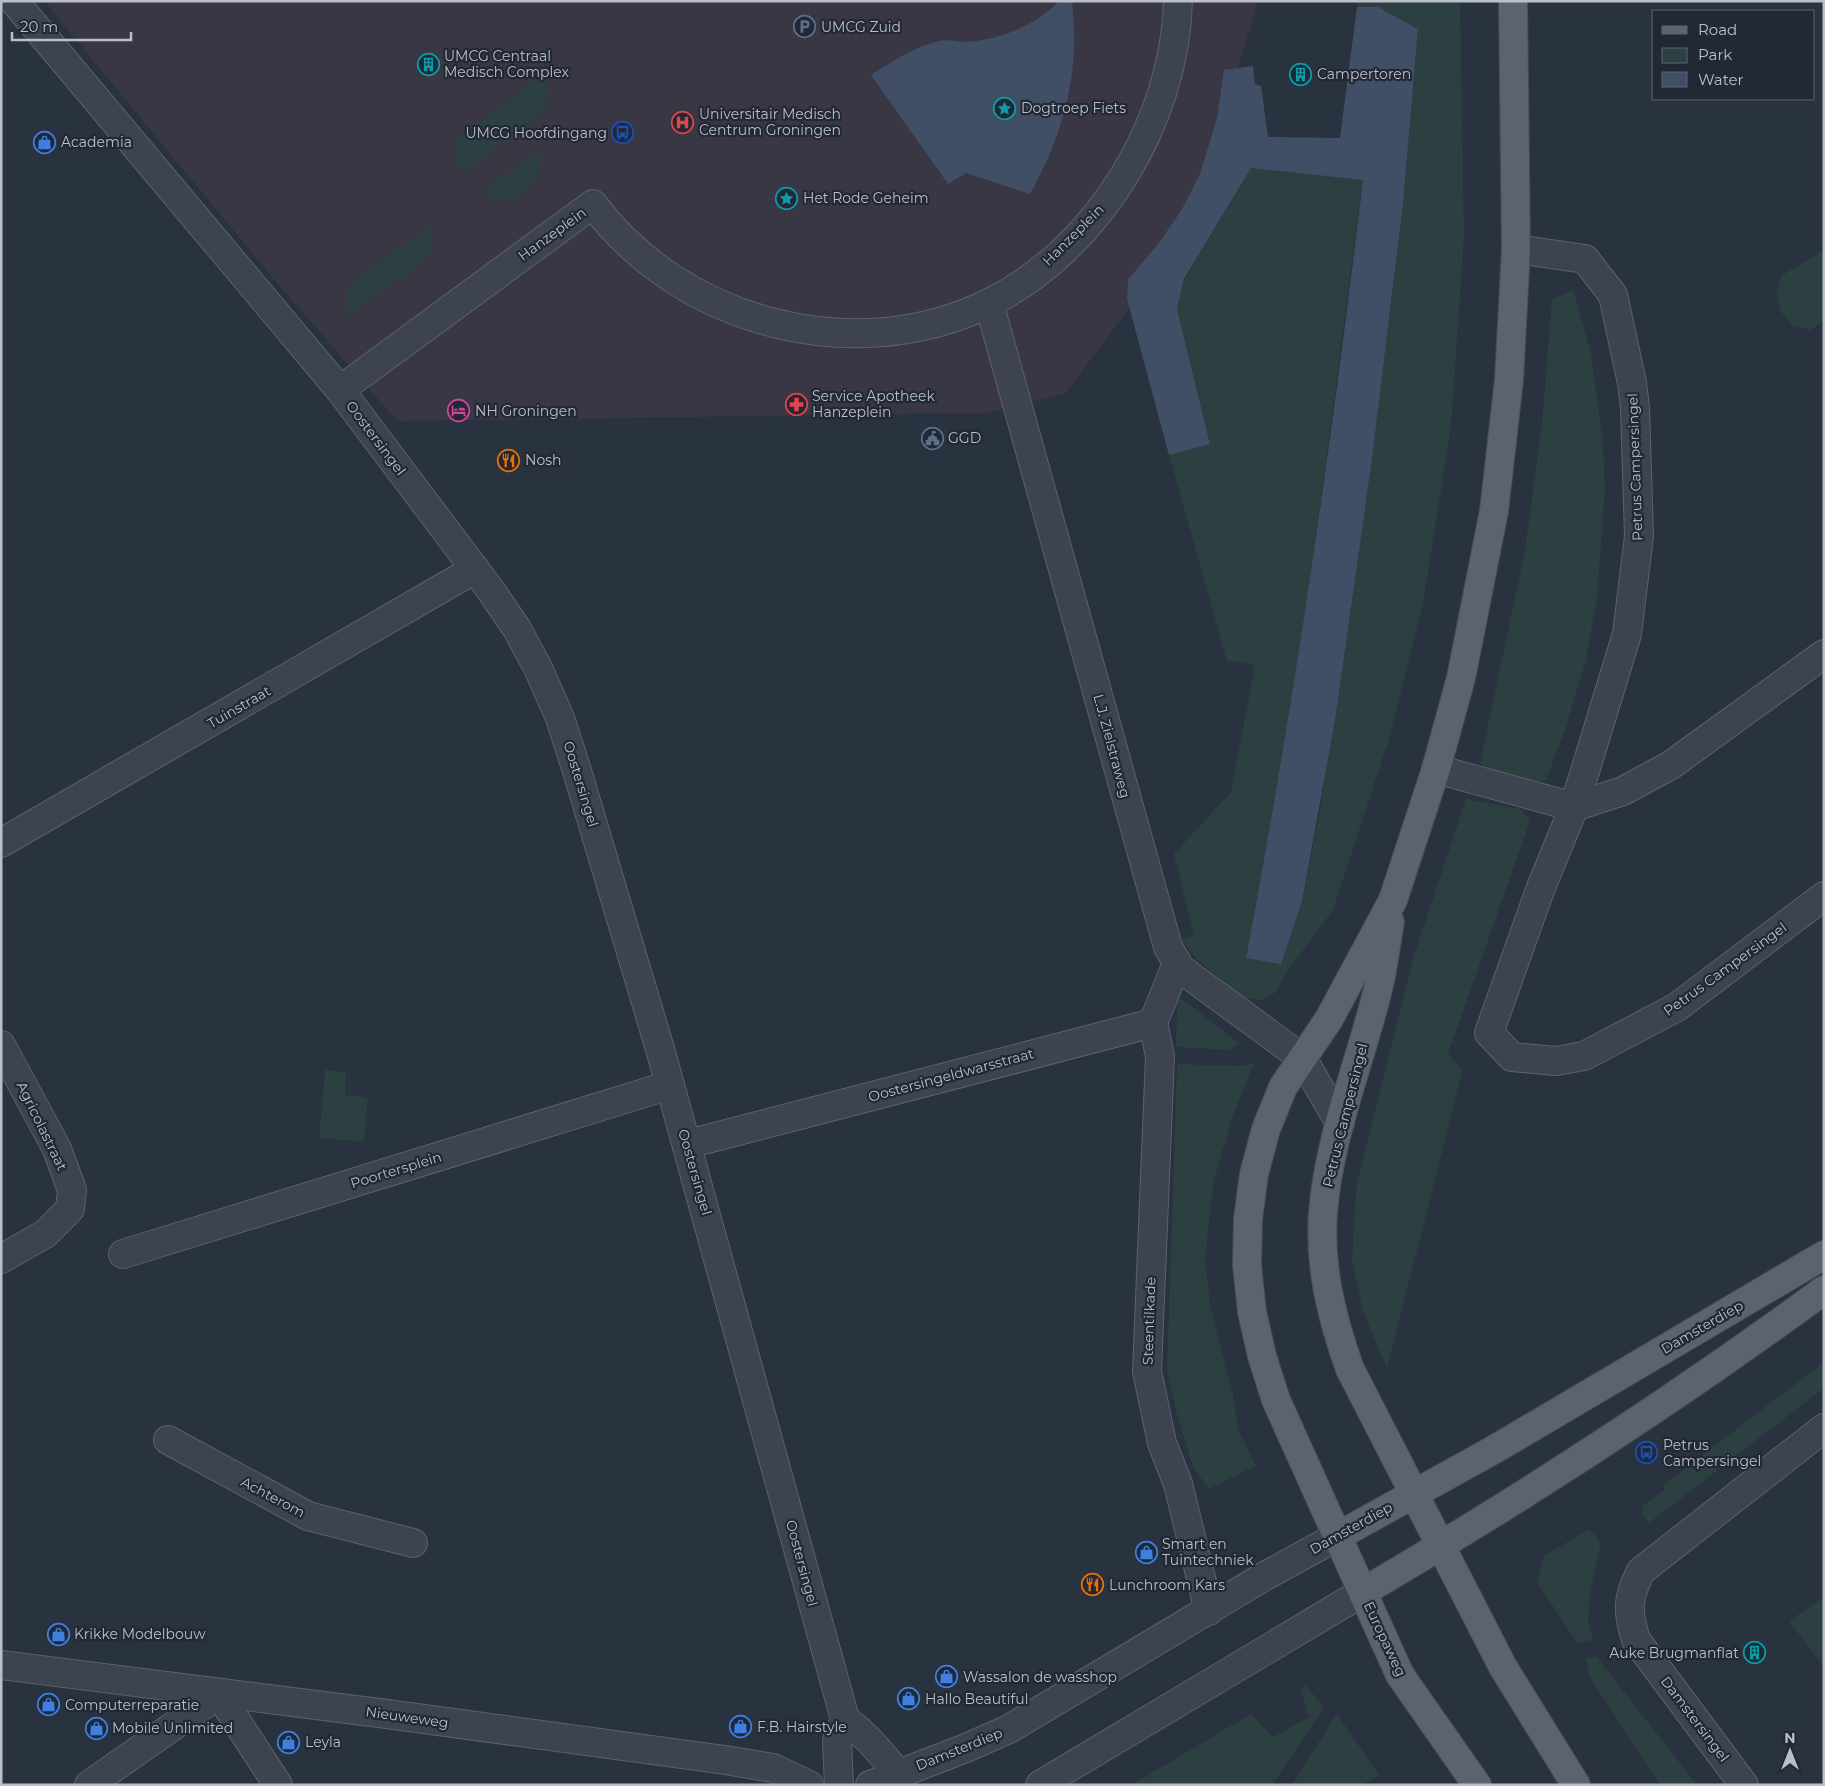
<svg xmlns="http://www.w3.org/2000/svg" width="1825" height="1786" font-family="Montserrat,sans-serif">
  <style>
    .medical { fill: #393744 }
    .green { fill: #2c3f41 }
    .water { fill: #414f66 }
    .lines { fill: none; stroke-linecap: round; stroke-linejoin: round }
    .minor-casing { stroke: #5b626d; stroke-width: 30 }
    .major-casing { stroke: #474d58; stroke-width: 30 }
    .minor { stroke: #3d444f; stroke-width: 28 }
    .major { stroke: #5b636f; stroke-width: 28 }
    .labels { text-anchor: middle; stroke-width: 4.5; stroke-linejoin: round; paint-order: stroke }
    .poi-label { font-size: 14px; fill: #babfca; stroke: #222935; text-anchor: start }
    .street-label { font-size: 14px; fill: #babfca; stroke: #222935 }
  </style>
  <rect width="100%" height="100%" fill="#29323f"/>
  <!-- medical -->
  <path class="medical" d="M44,1H1258L1192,224L1066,393L987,413L397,421L272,277Z"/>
  <!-- green -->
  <g class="green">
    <path d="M1358,1H1460L1464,237L1451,427L1423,603L1389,739L1333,910L1289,969L1276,992L1263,1000L1244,998L1197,960L1181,939L1194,935L1174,854L1231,792L1255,665L1227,661L1169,455L1210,444L1177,309L1184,280L1251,168L1363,180L1311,576L1277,794L1246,957L1302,901L1320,809L1372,459L1403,204L1418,29L1378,7H1357Z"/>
    <path d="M544,75C549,89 548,99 543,113L464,172C454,158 451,151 459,135Z"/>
    <path d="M540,150C546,187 513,211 481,191Z"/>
    <path d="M432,225V247L420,264L348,315C345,300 348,288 358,276Z"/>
    <path d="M1824,250V321L1810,330L1793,326L1781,312L1776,295L1781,276Z"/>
    <path d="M1573,290L1591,352L1603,445L1605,490L1597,598L1586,660L1565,730L1546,781C1523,780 1497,778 1480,763L1525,550L1542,423L1552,299Z"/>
    <path d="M1466,799L1520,809L1530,821L1448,1054L1463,1070L1387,1368L1363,1312L1352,1260L1356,1189L1414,956Z"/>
    <path d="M1181,998L1240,1044L1228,1050L1176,1047L1177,1002Z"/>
    <path d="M1254,1063L1232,1118L1213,1184L1205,1261L1210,1304L1233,1394L1238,1429L1256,1466L1209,1489L1193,1467L1175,1408L1167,1369L1177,1064L1240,1066Z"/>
    <path d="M325,1070L346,1072L345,1095L368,1097L364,1142L319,1138Z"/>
    <path d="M1824,1362V1388L1649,1523L1641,1514L1644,1511L1641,1507L1665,1489L1662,1486Z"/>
    <path d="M1589,1529L1599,1540L1600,1548L1590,1594L1588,1623L1593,1640L1578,1644L1537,1582L1544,1556Z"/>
    <path d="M1824,1597V1667L1789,1621Z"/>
    <path d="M1596,1656L1697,1785H1660L1589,1676L1586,1660Z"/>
    <path d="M1306,1685L1324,1708L1272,1785H1131L1251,1714L1273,1737L1309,1717L1300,1688Z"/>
    <path d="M1337,1714L1379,1775L1362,1785H1291Z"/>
  </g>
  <!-- water -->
  <g class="water">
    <path d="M1059,1H1072C1080,73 1065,131 1030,194L966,173L948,184L871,75C892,61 914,47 939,41C948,39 957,42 966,42C1000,40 1035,26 1059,1Z"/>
    <path d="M1357,7H1378L1418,29L1403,204L1372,459L1335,720L1302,901L1281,964L1246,958C1295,700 1332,440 1363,180L1251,168L1184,279L1177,309L1210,444L1169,455L1127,299L1128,280L1158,244L1181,211L1200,174L1217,118L1224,70L1253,66L1255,84L1261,86L1268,137L1340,138Z"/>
  </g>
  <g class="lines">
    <defs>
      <g id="minor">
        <path d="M14,1L340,390L492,592L517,629L538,668L560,718L577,771L660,1049L845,1719L837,1741L839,1785"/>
        <path d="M1516,249L1585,259L1613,295L1632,383L1635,408L1639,536L1627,634L1574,807L1540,890L1489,1033L1512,1057L1556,1061L1584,1056L1677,1007L1824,896"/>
        <path d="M989,303L1168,947L1180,968L1189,975L1302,1058L1340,1123"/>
        <path d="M340,390L593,204C681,323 855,369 989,303C1098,249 1175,122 1178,1"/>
        <path d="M1436,769L1574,807L1623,791L1671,765L1824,654"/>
        <path d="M1,843L475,569"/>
        <path d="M1153,1023L1160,1056L1147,1371L1162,1443L1178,1484L1209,1611"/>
        <path d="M1153,1023L1177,963"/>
        <path d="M1,1045L57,1149L72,1190L70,1209L45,1234L1,1259"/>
        <path d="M688,1144L1153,1023"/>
        <path d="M123,1254L670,1085"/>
        <path d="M168,1440L308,1516L413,1543"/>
        <path d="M1,1665L387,1714L725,1760L773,1768L809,1785"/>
        <path d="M845,1719C866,1735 882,1753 897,1773"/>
        <path d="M89,1785L219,1694L278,1785"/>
        <path d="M870,1785L966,1748L1009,1729L1265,1576L1338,1536"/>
        <path d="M1040,1785L1363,1592"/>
        <path d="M1744,1785L1636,1640C1627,1611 1627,1598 1641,1571L1824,1428"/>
      </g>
      <g id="major">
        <path d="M1390,922C1386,943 1384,964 1379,985C1361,1061 1329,1135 1323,1213C1319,1267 1332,1319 1350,1369L1503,1667L1576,1785"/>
        <path d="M1338,1536L1495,1449L1824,1255"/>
        <path d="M1363,1592C1521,1499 1676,1399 1824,1290"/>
        <path d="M1477,1785L1400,1675L1276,1400L1262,1356L1252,1312L1247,1265L1248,1219L1254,1174L1266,1129L1283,1087L1329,1019L1393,900L1436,769L1461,678L1494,511L1509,380L1516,249L1513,1"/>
      </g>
    </defs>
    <!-- minor casing -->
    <use href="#minor" class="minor-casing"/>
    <!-- major casing -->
    <use href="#major" class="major-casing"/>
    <!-- minor -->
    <use href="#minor" class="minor"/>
    <!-- major -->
    <use href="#major" class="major"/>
  </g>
  <!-- icons -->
  <defs>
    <symbol id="parking-ring" viewBox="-11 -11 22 22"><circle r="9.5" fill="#222935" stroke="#5c6f8a" stroke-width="1.5"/><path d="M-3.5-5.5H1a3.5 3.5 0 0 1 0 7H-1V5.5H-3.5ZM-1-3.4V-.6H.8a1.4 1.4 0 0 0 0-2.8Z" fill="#5c6f8a"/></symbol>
    <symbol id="building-ring" viewBox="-11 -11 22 22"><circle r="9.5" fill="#222935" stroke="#0f9aa8" stroke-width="1.5"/><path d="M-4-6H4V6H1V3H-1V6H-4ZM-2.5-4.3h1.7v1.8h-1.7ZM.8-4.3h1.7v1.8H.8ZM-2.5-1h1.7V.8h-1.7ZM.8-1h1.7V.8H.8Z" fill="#0f9aa8"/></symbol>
    <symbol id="sight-ring" viewBox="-11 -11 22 22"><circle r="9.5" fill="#222935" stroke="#0f9aa8" stroke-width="1.5"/><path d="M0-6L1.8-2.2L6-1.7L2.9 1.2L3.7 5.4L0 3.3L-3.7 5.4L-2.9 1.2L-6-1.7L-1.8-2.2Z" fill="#0f9aa8"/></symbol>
    <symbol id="hospital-ring" viewBox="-11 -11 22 22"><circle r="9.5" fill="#222935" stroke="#e0444e" stroke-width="1.5"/><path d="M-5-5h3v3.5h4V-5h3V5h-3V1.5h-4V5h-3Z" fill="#e0444e"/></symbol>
    <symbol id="bus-ring" viewBox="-11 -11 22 22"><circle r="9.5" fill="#222935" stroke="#1a4fb4" stroke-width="1.5"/><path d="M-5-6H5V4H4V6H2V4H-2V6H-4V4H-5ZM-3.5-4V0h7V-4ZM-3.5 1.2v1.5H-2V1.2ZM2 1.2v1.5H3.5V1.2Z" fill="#1a4fb4"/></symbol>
    <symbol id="shop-ring" viewBox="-11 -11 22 22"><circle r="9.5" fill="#222935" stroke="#3f7fe0" stroke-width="1.5"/><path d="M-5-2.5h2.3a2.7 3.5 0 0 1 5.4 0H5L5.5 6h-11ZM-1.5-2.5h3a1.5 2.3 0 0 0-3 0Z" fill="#3f7fe0"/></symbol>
    <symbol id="pharmacy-ring" viewBox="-11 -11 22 22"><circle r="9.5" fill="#222935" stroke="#e0444e" stroke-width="1.5"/><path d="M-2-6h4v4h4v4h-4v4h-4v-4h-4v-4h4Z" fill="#e0444e"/></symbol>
    <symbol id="hotel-ring" viewBox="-11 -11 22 22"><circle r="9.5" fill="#222935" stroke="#d1479c" stroke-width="1.5"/><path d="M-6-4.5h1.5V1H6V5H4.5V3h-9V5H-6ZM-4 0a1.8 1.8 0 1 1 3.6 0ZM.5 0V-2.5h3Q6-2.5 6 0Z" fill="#d1479c"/></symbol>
    <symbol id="civic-ring" viewBox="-11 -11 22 22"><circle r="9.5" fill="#222935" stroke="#5c6f8a" stroke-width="1.5"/><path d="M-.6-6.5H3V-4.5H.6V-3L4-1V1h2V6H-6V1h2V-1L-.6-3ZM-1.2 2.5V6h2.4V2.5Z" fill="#5c6f8a"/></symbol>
    <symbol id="restaurant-ring" viewBox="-11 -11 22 22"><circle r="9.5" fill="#222935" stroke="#e8710a" stroke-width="1.5"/><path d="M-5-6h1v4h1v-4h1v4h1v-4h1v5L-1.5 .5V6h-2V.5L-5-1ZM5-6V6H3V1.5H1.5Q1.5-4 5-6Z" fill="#e8710a"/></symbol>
  </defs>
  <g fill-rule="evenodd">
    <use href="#parking-ring" x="792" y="14" width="25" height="25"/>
    <use href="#building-ring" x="416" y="52" width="25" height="25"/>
    <use href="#building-ring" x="1288" y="62" width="25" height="25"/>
    <use href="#sight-ring" x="992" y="96" width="25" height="25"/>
    <use href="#hospital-ring" x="670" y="110" width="25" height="25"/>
    <use href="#bus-ring" x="610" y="120" width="25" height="25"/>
    <use href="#shop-ring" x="32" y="130" width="25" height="25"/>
    <use href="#sight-ring" x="774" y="186" width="25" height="25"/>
    <use href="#pharmacy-ring" x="784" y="392" width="25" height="25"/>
    <use href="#hotel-ring" x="446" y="398" width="25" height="25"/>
    <use href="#civic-ring" x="920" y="426" width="25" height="25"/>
    <use href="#restaurant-ring" x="496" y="448" width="25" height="25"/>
    <use href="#bus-ring" x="1634" y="1440" width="25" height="25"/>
    <use href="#shop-ring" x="1134" y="1540" width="25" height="25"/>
    <use href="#restaurant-ring" x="1080" y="1572" width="25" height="25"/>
    <use href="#shop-ring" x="46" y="1622" width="25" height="25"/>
    <use href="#building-ring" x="1742" y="1640" width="25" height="25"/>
    <use href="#shop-ring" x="934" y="1664" width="25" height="25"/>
    <use href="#shop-ring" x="896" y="1686" width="25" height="25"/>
    <use href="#shop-ring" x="36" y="1692" width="25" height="25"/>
    <use href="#shop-ring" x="728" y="1714" width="25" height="25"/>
    <use href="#shop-ring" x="84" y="1716" width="25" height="25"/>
    <use href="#shop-ring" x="276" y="1730" width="25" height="25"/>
  </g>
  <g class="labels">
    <!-- poi labels -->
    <g class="poi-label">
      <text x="821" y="32">UMCG Zuid</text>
      <text x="444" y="61">UMCG Centraal<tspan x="444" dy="16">Medisch Complex</tspan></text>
      <text x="1317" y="79">Campertoren</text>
      <text x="1021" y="113">Dogtroep Fiets</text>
      <text x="699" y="119">Universitair Medisch<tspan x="699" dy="16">Centrum Groningen</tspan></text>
      <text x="607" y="138" text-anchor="end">UMCG Hoofdingang</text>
      <text x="61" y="147">Academia</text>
      <text x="803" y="203">Het Rode Geheim</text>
      <text x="812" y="401">Service Apotheek<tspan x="812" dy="16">Hanzeplein</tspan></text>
      <text x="475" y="416">NH Groningen</text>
      <text x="948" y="443">GGD</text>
      <text x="525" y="465">Nosh</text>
      <text x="1663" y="1450">Petrus<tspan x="1663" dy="16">Campersingel</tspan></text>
      <text x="1162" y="1549">Smart en<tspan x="1162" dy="16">Tuintechniek</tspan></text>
      <text x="1109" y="1590">Lunchroom Kars</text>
      <text x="74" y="1639">Krikke Modelbouw</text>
      <text x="1739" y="1658" text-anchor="end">Auke Brugmanflat</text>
      <text x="963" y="1682">Wassalon de wasshop</text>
      <text x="925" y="1704">Hallo Beautiful</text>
      <text x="65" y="1710">Computerreparatie</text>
      <text x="757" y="1732">F.B. Hairstyle</text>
      <text x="112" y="1733">Mobile Unlimited</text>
      <text x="305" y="1747">Leyla</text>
    </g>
    <!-- street labels -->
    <g class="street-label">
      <text transform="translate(552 234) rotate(-36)" y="5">Hanzeplein</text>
      <text transform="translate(1073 235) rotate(-45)" y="5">Hanzeplein</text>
      <text transform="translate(376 438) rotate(53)" y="5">Oostersingel</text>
      <text transform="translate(1635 467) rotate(-92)" y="5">Petrus Campersingel</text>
      <text transform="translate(239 707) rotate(-30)" y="5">Tuinstraat</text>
      <text transform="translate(1112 746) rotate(75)" y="5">L.J. Zielstraweg</text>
      <text transform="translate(581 784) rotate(73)" y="5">Oostersingel</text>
      <text transform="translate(1725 969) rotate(-36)" y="5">Petrus Campersingel</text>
      <text transform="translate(951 1075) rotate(-15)" y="5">Oostersingeldwarsstraat</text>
      <text transform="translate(1345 1115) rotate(-76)" y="5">Petrus Campersingel</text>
      <text transform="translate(42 1126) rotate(64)" y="5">Agricolastraat</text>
      <text transform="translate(396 1170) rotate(-17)" y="5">Poortersplein</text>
      <text transform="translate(695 1172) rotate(74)" y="5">Oostersingel</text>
      <text transform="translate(1149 1321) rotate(-88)" y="5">Steentilkade</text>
      <text transform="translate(1702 1327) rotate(-30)" y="5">Damsterdiep</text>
      <text transform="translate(273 1497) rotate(28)" y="5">Achterom</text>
      <text transform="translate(1351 1528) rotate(-29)" y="5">Damsterdiep</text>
      <text transform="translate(802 1563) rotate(75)" y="5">Oostersingel</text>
      <text transform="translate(1385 1639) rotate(65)" y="5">Europaweg</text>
      <text transform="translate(407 1717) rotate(8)" y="5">Nieuweweg</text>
      <text transform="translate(1695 1719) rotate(53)" y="5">Damstersingel</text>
      <text transform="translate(959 1749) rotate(-22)" y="5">Damsterdiep</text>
    </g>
  </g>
  <!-- border -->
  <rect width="1825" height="1786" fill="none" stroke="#babfca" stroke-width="5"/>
  <!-- legend -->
  <rect x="1652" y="10" width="162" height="90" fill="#222935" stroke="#5f6571"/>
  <rect x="1662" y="26" width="25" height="8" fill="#5b636f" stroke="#5f6571"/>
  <text x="1698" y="35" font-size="15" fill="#babfca">Road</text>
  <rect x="1662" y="48" width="25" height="15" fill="#2c3f41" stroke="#5f6571"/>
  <text x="1698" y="60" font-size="15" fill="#babfca">Park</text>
  <rect x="1662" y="72" width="25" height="15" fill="#414f66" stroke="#5f6571"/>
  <text x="1698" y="85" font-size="15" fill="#babfca">Water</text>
  <!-- north arrow -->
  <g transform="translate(1790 1751)" stroke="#222935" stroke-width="4" paint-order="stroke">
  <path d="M0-4L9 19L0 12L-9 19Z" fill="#babfca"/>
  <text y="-8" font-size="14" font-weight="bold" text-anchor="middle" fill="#babfca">N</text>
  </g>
  <!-- scale -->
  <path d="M12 32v8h119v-8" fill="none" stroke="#babfca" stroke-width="2.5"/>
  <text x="20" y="32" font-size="15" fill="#babfca" stroke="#222935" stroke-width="4" paint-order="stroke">20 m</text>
</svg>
